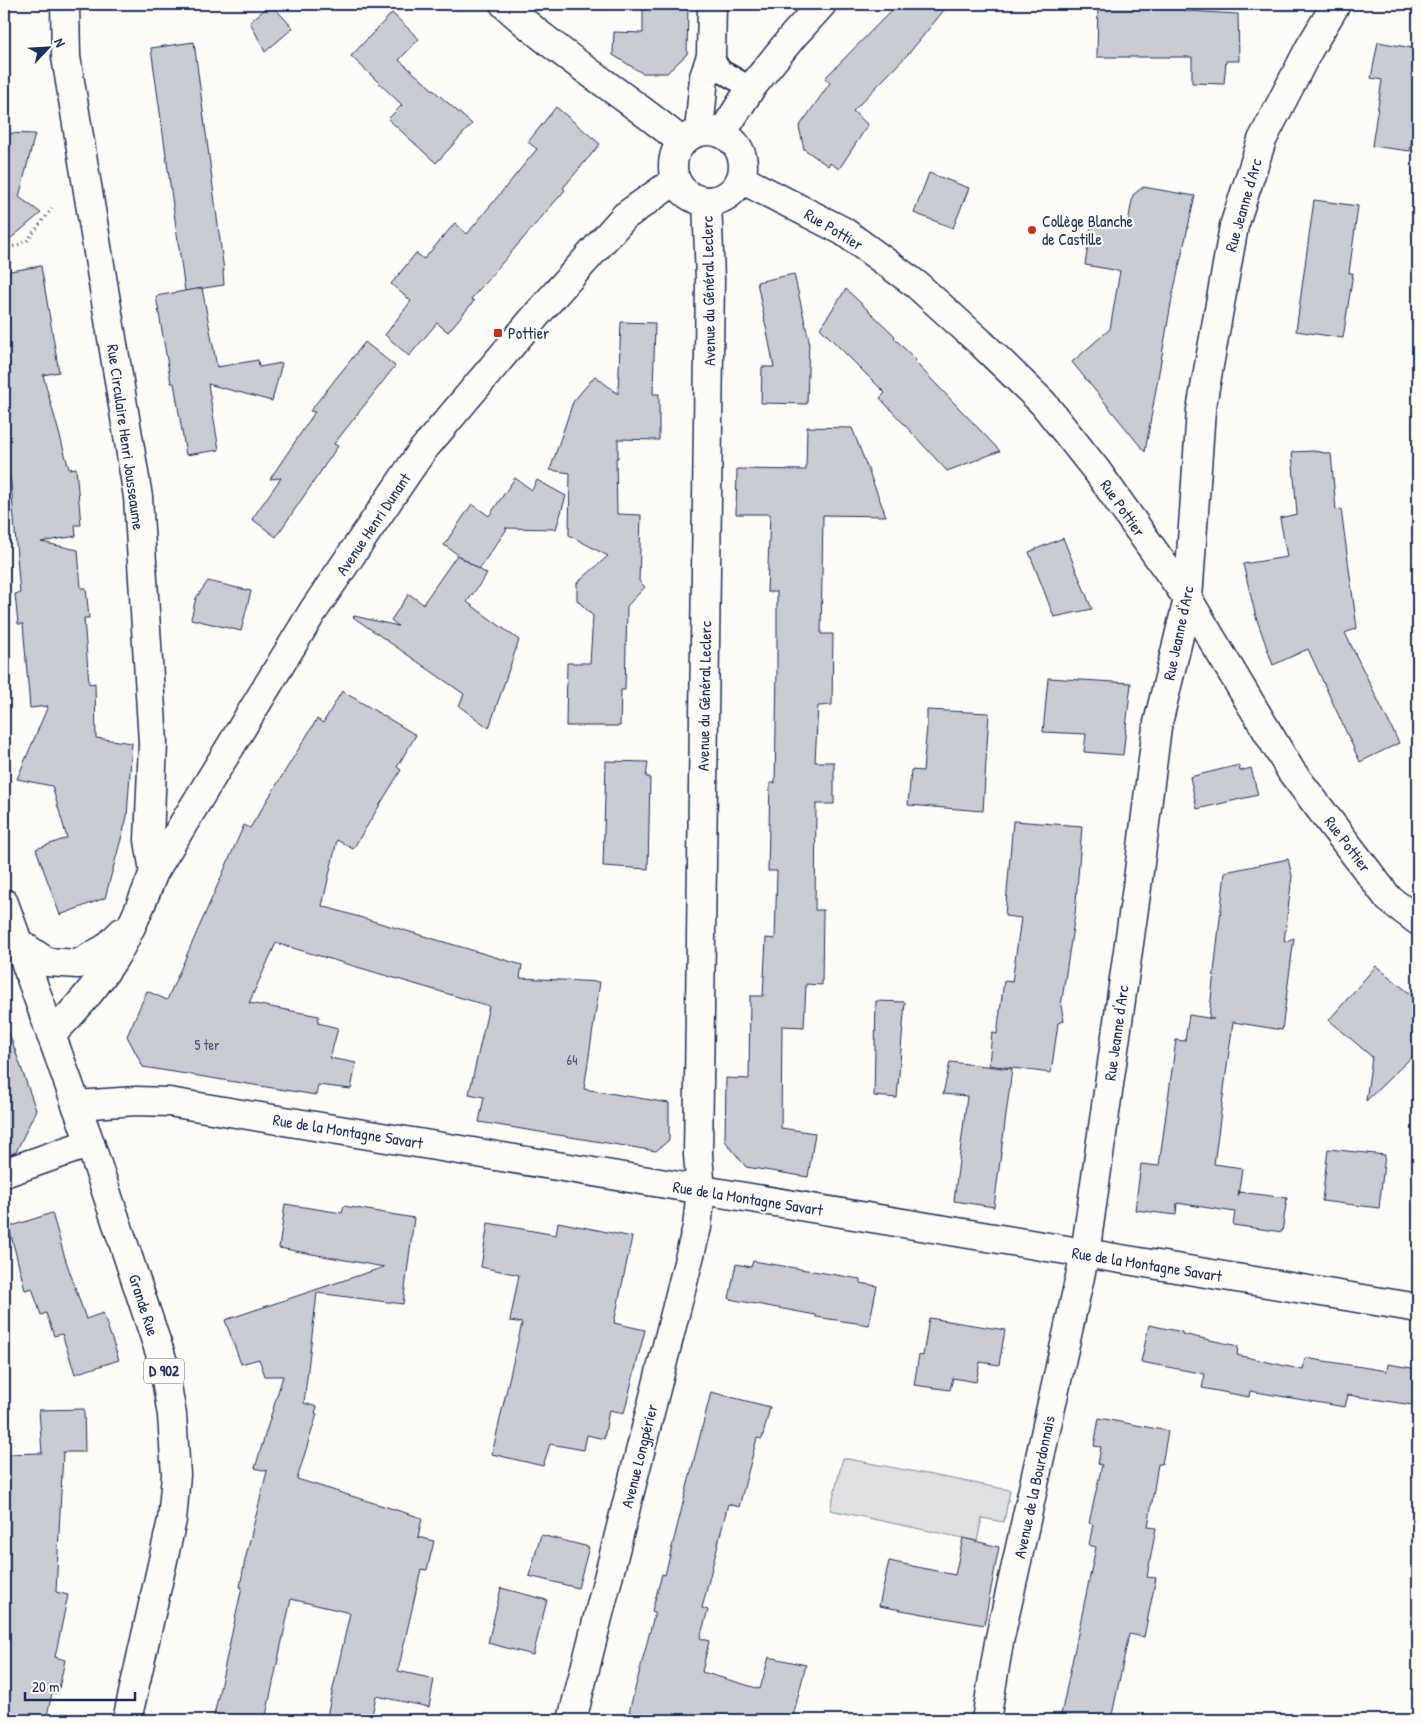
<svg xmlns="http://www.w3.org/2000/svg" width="1422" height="1724" font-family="'Patrick Hand',sans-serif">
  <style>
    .green { fill: #e0e1e3; stroke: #7e88a0 }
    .building { fill: #c9ccd3; stroke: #1b2f5e }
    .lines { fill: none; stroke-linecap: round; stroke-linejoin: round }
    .lane-casing { stroke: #1b2f5e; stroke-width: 25 }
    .street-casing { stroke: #1b2f5e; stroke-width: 31 }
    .primary-casing { stroke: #1b2f5e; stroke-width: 31 }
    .path { stroke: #1b2f5e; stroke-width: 3; stroke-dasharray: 1 4; stroke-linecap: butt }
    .lane { stroke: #fdfcf7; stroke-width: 21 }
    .street { stroke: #fdfcf7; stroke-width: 28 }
    .primary { stroke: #fdfcf7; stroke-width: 28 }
    .poi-dot { fill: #c8321e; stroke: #fdfcf7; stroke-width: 2 }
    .labels { text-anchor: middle; stroke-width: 4.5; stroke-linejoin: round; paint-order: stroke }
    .number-label { font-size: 14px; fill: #46567b }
    .shield { fill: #fdfcf7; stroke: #5f6c8c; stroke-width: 1 }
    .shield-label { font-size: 15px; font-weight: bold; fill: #1b2f5e }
    .street-label { font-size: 16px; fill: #1b2f5e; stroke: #fdfcf7 }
    .poi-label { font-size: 16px; fill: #1b2f5e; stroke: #fdfcf7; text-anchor: start }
  </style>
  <rect width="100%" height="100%" fill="#fdfcf7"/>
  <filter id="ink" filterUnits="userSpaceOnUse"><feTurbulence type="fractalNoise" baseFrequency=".02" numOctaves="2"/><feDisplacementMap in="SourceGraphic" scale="10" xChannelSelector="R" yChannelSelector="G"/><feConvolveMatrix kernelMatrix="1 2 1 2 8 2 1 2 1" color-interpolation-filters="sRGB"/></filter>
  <g filter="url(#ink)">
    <!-- green -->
    <path class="green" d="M843,1458L1010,1490L1004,1522L982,1518L977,1541L830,1510Z"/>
    <!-- building -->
    <g class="building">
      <path d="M271,4L293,28L265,52L250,22Z"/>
      <path d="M643,4H688L687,54L667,73H642L613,55L614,32L643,33Z"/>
      <path d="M898,4H949L910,52L853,111L868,125L839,169L830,163L828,166L804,149L799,127L830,83L825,78Z"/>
      <path d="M1098,4H1171L1186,11L1238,14L1239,61H1226L1224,84L1192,83V57H1097Z"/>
      <path d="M392,13L419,39L399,60L472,124L436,163L388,119L402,105L351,56Z"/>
      <path d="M194,42L224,271H223L224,285L185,291L151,48Z"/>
      <path d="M1378,42L1418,49V93L1410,151L1372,146L1382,80L1371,78Z"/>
      <path d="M556,107L600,144L563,188L565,190L471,299L474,301L448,332L437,323L409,356L385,335L411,301L391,284L416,253L424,259L455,223L467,234L537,149L528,142Z"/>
      <path d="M4,133L35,134L19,197L41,213L4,244Z"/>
      <path d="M929,173L969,188L953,228L914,213Z"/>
      <path d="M1143,187L1195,196L1172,298L1145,452L1072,362L1110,329L1120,271L1085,265L1092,221L1127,228L1133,195Z"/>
      <path d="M1314,200L1358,206L1349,273H1353L1343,338L1296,331Z"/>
      <path d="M41,266L59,372L43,375L69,469L76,468L81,525H75L76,536L41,542L78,550L81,588H86L89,618H84L89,684L95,683L96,738L132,743L127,817L105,898L60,915L36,849L67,838L52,786L17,779L48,706L30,708L23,624H18L15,594L20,593L11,483L4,458V272Z"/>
      <path d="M794,274L809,340L807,404L761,403L762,367H774L757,282Z"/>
      <path d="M202,288L217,367L258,360L259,367L282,363L272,401L208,384L219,450L186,455L174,383H171L156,296Z"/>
      <path d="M846,289L895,336L894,338L916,360L915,362L1000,451L947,471L880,398L885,393L820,328Z"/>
      <path d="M621,322L655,323L653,394H659V440L618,439V458H616L617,514L641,515L639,581L645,587L627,606L625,690H621L620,726H566L567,663H590L593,616L577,600V583L608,556L569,535L570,473L550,470L573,402L595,376L618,394Z"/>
      <path d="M365,342L395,366L334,444L338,446L276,537L252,519L281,478L270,479L315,412L310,411Z"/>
      <path d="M807,427L852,428L886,516L823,515L821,634H833L832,705L818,706L815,762H834V804H816L815,910H823L822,985L806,984L804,1027L782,1026L781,1128L815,1133L808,1177L746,1167L725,1141L726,1078L749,1079L750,996H763L766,938L775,939L777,871H768L770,783H775L777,670V592H767L770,514H736L737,469L806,470Z"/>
      <path d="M1314,451L1331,454L1336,510L1341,509L1357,628L1345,633L1399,743L1360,762L1308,649L1273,665L1256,617L1243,564L1287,557L1280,518L1297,514L1292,452Z"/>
      <path d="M515,478L532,490L537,480L566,496L556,529L505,528L507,529L479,569L444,545L472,504L489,516Z"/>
      <path d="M1063,538L1092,609L1054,617L1029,552Z"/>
      <path d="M457,555L487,574L467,602L519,640L489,728L459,706L464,694L353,617L354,616L398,626L391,620L409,594L423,604Z"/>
      <path d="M208,581L251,591L241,631L191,619L196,598Z"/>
      <path d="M1048,678L1131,683L1123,755L1084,752L1086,734L1043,732Z"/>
      <path d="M342,691L416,735L397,767L401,770L353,849L337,840L322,906L522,965L520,978L600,982L584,1089L669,1103V1140L656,1151L479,1122L484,1097L469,1094L489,1006L276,943L249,1003L319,1016L318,1023L338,1028L330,1058L356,1063L351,1089L318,1085L316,1095L143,1067L127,1036L147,991L167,1000L244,825L250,828L317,719L323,723Z"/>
      <path d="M927,710L989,713L983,811L908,805L911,770L923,771L927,727Z"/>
      <path d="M606,761L648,762L646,777H650L648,869L603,866Z"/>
      <path d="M1239,765L1240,771L1251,768L1258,795L1197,809L1190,777Z"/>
      <path d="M1013,821L1082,826L1075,914L1061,1006L1064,1021L1058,1023L1051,1073L989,1065L992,1032L997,1034L1004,981L1012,982L1021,918L1005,916Z"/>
      <path d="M1288,859L1292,876L1284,942L1294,938L1282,1030L1233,1022L1214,1164L1242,1168L1238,1196L1239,1192L1287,1198L1282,1232L1233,1225L1235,1212L1177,1203L1176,1215L1135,1210L1141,1164L1159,1166L1176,1040L1185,1041L1189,1015L1214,1019L1209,1018L1225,872Z"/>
      <path d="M1376,966L1418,1000V1051L1366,1101L1372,1057L1329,1020Z"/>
      <path d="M876,1001L905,1002L897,1098L874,1096Z"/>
      <path d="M8,1030L36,1110L16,1152L4,1157V1031Z"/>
      <path d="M950,1062L1012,1069L994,1207L954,1201L967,1096L943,1094Z"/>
      <path d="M1328,1149L1385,1155L1379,1208L1322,1201Z"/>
      <path d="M285,1204L342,1213L344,1206L414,1218L403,1304L317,1293L304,1403L317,1407L315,1413L317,1414L297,1479L422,1518L418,1537L434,1541L427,1570L421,1569L398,1671L434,1679L429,1707L376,1696L371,1720H326L350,1613L291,1599L265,1720H213L242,1587H240L245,1560L267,1471L255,1468L283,1376H265L259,1359L241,1364L225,1320L384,1267L279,1248Z"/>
      <path d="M52,1213L65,1258L86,1319L103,1313L119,1360L75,1374L62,1334L54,1336L46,1313L41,1315L32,1288L25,1290L9,1227Z"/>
      <path d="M558,1222L632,1237L614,1323L645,1330L624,1413L609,1410L604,1439L587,1435L584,1450L550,1444L543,1466L492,1454L522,1323L510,1321L519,1275L481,1267L488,1223L556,1235Z"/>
      <path d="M753,1261L860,1279V1283L877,1286L869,1325L816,1317V1315L729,1299L736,1264L751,1267Z"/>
      <path d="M929,1318L1005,1330L999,1365L980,1362L976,1382L953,1378L950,1390L914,1385L919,1355L923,1356Z"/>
      <path d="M1149,1325L1182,1332V1334L1238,1346L1237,1355L1303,1370L1305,1358L1387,1371L1388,1364L1418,1369V1406L1348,1395L1345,1407L1250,1391L1249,1397L1202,1388L1205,1374L1141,1362Z"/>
      <path d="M711,1392L770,1407L762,1439L757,1438L739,1507L728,1504L702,1608L708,1610L700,1638L709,1641L702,1672L760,1689L769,1657L806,1665L792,1720H661L629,1712L655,1612L652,1611L662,1574L665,1575Z"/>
      <path d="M84,1409L85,1452H63L56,1592L68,1595L55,1657L65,1660L58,1693H52L46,1720H4V1454L42,1453L39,1410Z"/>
      <path d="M1099,1418L1168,1431L1162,1464H1158L1148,1527L1156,1528L1147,1577L1156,1578L1144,1637L1129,1634L1111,1720H1060L1096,1547L1089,1545L1093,1524L1089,1523L1102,1465L1098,1464L1101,1447L1094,1446Z"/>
      <path d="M541,1535L589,1547L578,1588L529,1576Z"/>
      <path d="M963,1538L999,1547L984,1625L879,1606L889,1561L955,1575Z"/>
      <path d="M501,1588L547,1600L533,1655L488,1643Z"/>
    </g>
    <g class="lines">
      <defs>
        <path id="lane" d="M711,56L721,71L751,88"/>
        <g id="street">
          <path d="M65,4L66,57L138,497L153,743L149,840L154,872"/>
          <path d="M504,4C559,55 624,94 682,142"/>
          <circle cx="708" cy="166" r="35"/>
          <path d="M699,132L704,77L711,56L712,4"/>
          <path d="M722,133L751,88L793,36L822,4"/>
          <path d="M741,179L843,231L917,285L980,342L1043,403L1097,471L1188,599L1291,771L1389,899L1418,921"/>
          <path d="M16,941L47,962L78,964L106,948L122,932"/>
          <path d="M51,1035C74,1012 95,988 113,960C130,933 142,902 154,872L313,611L422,451L540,311L625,216L676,180"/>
          <path d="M76,1105L136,1101L169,1102L1418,1308"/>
          <path d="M4,1173L90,1143"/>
          <path d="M572,1720L697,1227L701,1190L698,1155L710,279L707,201"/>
          <path d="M986,1720L999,1642L1085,1254L1137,887L1157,727L1188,599L1201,410L1234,226L1262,140L1309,49L1336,4"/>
        </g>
        <path id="primary" d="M4,903L90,1143L163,1362L172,1415L176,1475L172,1520L127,1720"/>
      </defs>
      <!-- lane casing -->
      <use href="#lane" class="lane-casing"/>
      <!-- street casing -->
      <use href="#street" class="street-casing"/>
      <!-- primary casing -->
      <use href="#primary" class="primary-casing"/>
      <!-- path -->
      <path class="path" d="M4,250L27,241L53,207"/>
      <!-- lane -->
      <use href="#lane" class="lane"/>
      <!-- street -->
      <use href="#street" class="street"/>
      <!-- primary -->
      <use href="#primary" class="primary"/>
    </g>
  </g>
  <!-- markers -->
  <g class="poi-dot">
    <circle cx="1032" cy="230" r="5"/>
    <rect x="493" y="328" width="10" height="10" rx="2.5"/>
  </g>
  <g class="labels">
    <!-- number labels -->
    <g class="number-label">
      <text x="207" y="1050">5 ter</text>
      <text x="572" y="1065">64</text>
    </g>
    <!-- shield labels -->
    <rect class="shield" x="144" y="1358.5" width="40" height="25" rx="4"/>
    <g class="shield-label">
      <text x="164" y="1376">D 902</text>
    </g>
    <!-- street labels -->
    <g class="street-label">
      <text transform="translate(1243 205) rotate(-74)" y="6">Rue Jeanne d'Arc</text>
      <text transform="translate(834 229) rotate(31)" y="6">Rue Pottier</text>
      <text transform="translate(708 291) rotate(-91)" y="6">Avenue du Général Leclerc</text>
      <text transform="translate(126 437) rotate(82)" y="6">Rue Circulaire Henri Jousseaume</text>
      <text transform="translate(1123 508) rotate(55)" y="6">Rue Pottier</text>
      <text transform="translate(373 524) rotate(-56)" y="6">Avenue Henri Dunant</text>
      <text transform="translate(1178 633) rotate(-78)" y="6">Rue Jeanne d'Arc</text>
      <text transform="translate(704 696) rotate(-89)" y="6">Avenue du Général Leclerc</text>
      <text transform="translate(1348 844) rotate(53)" y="6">Rue Pottier</text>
      <text transform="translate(1116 1033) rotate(-82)" y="6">Rue Jeanne d'Arc</text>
      <text transform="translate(348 1131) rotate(9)" y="6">Rue de la Montagne Savart</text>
      <text transform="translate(748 1198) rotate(9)" y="6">Rue de la Montagne Savart</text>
      <text transform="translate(1147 1264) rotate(9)" y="6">Rue de la Montagne Savart</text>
      <text transform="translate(144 1305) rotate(72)" y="6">Grande Rue</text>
      <text transform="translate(639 1456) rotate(-76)" y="6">Avenue Longpérier</text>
      <text transform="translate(1034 1487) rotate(-78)" y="6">Avenue de la Bourdonnais</text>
    </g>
    <!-- poi labels -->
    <g class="poi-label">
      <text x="1042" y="227">Collège Blanche<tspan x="1042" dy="18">de Castille</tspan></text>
      <text x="508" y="339">Pottier</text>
    </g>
  </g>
  <!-- margin -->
  <rect width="1422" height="1724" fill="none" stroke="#fdfcf7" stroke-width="20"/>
  <rect x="10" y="10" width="1402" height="1704" fill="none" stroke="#1b2f5e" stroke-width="2" filter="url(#ink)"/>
  <!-- north arrow -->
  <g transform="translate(48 48) rotate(65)" stroke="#fdfcf7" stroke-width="4" paint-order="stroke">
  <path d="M0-4L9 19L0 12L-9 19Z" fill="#1b2f5e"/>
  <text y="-8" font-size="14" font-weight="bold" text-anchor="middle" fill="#1b2f5e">N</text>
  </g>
  <!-- scale -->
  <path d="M25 1692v8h110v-8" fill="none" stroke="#1b2f5e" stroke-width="2.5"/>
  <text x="32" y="1692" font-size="15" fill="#1b2f5e" stroke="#fdfcf7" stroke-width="4" paint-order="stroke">20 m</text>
</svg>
